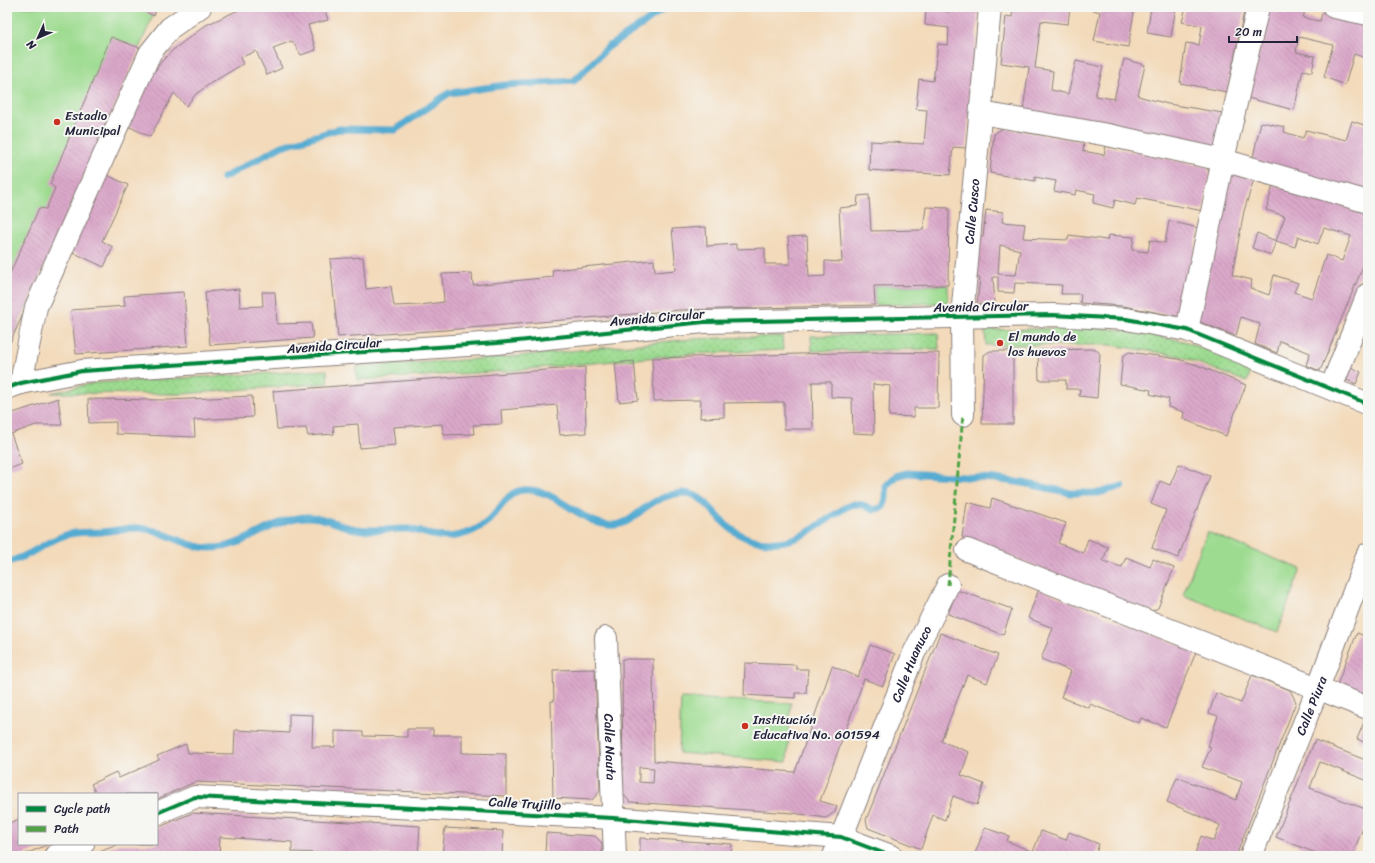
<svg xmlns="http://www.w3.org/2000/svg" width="1375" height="863" font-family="Sriracha,sans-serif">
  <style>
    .grass { fill: url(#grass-dots); stroke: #607e66 }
    .garden { fill: #9ddb90; stroke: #607e66 }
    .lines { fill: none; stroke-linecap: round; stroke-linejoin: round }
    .stream { stroke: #54abd1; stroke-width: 7 }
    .building { fill: url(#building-back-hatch); fill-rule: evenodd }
    .minor-casing { stroke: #8a7e7a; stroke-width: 24 }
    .minor { stroke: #fff; stroke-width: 22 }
    .quiet { stroke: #50a245; stroke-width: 3; stroke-dasharray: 6 3; stroke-linecap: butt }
    .cycleway-casing { stroke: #f6f6f2; stroke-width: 6 }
    .cycleway { stroke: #00873e; stroke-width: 4 }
    .poi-dot { fill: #c8321e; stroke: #f6f6f2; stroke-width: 1.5 }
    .labels { text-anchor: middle; stroke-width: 4; stroke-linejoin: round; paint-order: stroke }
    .poi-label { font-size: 13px; fill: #22223b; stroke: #f6f6f2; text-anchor: start }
    .street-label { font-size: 13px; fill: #22223b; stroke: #f6f6f2 }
  </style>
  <defs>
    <pattern id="grass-dots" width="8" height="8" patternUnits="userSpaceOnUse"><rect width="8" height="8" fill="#9ddb90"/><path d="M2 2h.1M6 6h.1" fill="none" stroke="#87bc7d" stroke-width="1.8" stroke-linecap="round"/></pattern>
    <pattern id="building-back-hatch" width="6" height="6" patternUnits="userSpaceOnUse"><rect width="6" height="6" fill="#daa7c9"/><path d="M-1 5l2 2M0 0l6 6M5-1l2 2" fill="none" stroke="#bb8fae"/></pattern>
  </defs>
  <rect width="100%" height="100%" fill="#f6f6f2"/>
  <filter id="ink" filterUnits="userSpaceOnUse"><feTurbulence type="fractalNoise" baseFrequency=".025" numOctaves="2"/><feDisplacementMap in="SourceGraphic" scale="8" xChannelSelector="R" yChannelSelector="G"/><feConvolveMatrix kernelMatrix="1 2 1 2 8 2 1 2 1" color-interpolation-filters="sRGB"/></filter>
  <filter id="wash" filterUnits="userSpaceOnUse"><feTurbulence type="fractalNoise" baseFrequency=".012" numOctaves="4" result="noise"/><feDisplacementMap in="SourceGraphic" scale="16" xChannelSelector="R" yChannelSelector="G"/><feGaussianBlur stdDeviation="0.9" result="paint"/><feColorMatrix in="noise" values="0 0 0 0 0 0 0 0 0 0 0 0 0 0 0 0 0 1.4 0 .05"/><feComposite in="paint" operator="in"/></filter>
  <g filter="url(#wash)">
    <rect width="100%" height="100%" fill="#f3daba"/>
    <!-- grass -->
    <g class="grass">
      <path d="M1079,328L1115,329L1184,341L1252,368L1247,382L1180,356L1111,345H986L985,330Z"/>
      <path d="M938,333L939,349L812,351L811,336Z"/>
      <path d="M782,336L783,350L689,354L507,371L357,380L356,367L509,357L692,339Z"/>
      <path d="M327,370L328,383L182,394L51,393L94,383Z"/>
    </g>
    <!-- garden -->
    <g class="garden">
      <path d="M7,7H157L7,350Z"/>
      <path d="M948,285V303L875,305L874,286Z"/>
      <path d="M1207,532L1301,569L1277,632L1183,595Z"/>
      <path d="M681,698L791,703L787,762L679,753Z"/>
    </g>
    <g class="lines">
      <!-- stream -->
      <g class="stream">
        <path d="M223,178L282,146L339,129L395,130L449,93L506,85L574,81L608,47L646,22L666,7"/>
        <path d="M7,562C28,558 43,543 63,536C76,531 87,533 100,532C113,531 125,528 138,528C164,529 185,548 211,548C247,548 273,516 310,517C324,517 338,525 351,528C370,533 389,528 408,529C422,531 435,538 449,537C463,536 478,530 488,521C499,512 507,491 523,490C557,487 584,528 614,525C628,524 635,515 646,507C656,500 670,494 682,493C703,491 715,517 730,528C741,537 756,542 770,542C795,544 814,529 834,515C841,511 847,505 855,504C862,504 867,506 873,510L883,507L886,499V486L896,476L907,473L994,479L1023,483L1071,493H1099L1122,486"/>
      </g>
    </g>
    <g id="blocks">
      <!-- building -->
      <g class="building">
        <path d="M135,7H157L154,16Z"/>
        <path d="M245,7H324L328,20L308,25L316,50L301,55L292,41L273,48L282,68L267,75L256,51L240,58L243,64L211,83L196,94L186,106L174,93L150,137L128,126L150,78L161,62L174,49L206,25Z"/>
        <path d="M951,7H979L966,148L953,147L950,175L869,170L870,141L924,144L927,110L916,109L919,79L933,81L938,44L948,45L949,28L925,25L926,9L950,12Z"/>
        <path d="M1013,7H1070L1068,24L1041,21L1035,68L1053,71L1051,90L1068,94L1076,61L1103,67L1095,96L1114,99L1124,59L1145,65L1138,96L1168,104L1223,113L1216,146L1212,149L1023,111L1029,67L1001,63L1006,16L1012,17Z"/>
        <path d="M1091,7H1135L1128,47L1094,41L1100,12L1090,9Z"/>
        <path d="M1151,7H1176L1171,37L1147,33Z"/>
        <path d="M1186,7H1245L1227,92L1180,83L1186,43L1199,45L1202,26L1182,22Z"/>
        <path d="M1269,7H1290L1305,10L1303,18L1320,21L1322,13L1368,22V59L1354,54L1345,85L1324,77L1333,45L1299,37L1296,52L1315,56L1312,72L1303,70L1294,110L1248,98Z"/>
        <path d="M111,37L140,48L7,350V280L39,208L46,209L55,188L50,184Z"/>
        <path d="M1368,113V193L1252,161L1261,122L1285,127L1284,132L1303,138L1306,130L1346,140L1352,121L1364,125Z"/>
        <path d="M1003,128L1084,142L1083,151L1104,155L1106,146L1207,167L1210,175L1203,211L1137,198L1135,205L1115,200L1113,208L1093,203L1095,194L1076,190L1075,195L1054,191L1056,181L1035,177V181L990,173L994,134Z"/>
        <path d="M105,174L128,185L102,241L113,247L104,267L70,251Z"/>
        <path d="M1235,174L1254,179L1244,211L1232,275L1252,280L1250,288L1269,295L1274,275L1298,283L1294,292L1312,298L1326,255L1342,261L1351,236L1324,228L1318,244L1298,236L1295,247L1276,241L1271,255L1252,248L1257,233L1276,241L1285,216L1266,210L1273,185L1368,212V254L1320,371L1306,365L1310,353L1280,341L1277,353L1255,344L1260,324L1241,317L1236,336L1197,321L1230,177Z"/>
        <path d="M869,195L871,231L923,230L926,207L949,208L948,285L874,286L875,305L680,310L446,330L338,337L330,259L363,257L366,289L391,286L394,306L420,305L444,302L442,274L472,273L473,285L553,277L552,270L654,260L655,272L676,270L672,229L706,227L707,246L736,244V249L765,248V264H790L788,237L807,236L809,277L825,276V261L842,262L839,208L857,206L858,196Z"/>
        <path d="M986,210L1003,212L1002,222L1025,224L1023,238L1068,240L1069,235L1107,240L1108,235L1134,237L1132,250L1148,252L1150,240L1165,243L1169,221L1199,228L1181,317L1123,306L1080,303L1081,294H1061L1062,285L1015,283L1014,293L998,292V277H993L995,303L977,304L980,278H976L979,237H983ZM1000,245L1020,250L1016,275L998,274Z"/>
        <path d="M239,289L240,307L263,306L262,292H275L277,324L311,323L313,338L210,345L205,292Z"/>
        <path d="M184,292L188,346L76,354L71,310L125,306L124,296Z"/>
        <path d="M1096,349L1100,354L1097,398L1079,396L1080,389H1066V380H1039L1038,350Z"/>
        <path d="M990,351H1013V424H982L984,355Z"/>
        <path d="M873,352L939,353L938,408H914V417L889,416L890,386L873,384L874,434L853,433L852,398L831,397V382H812L813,429H784V402L724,403V417L700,418L701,400L654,401L652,358Z"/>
        <path d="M1129,352L1178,359L1197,365L1246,385L1226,436L1183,419L1184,412L1168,407L1169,399L1150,394L1151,390L1120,384L1123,356Z"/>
        <path d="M634,361L638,400L619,402L615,363Z"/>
        <path d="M1349,366L1361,372L1356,384L1344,379Z"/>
        <path d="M585,367L586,433L560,435L557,405L501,410L502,424L473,425L474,434L444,435L442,424L393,427L395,445L360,448L358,424L333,426L334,434L308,436L306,428L277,429L273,391Z"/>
        <path d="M252,396L253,417L194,420L195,437L116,434V422L89,423L88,399L168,400Z"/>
        <path d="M58,398L62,425H36L11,434L22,464L7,470V415Z"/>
        <path d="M1179,464L1210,476L1178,558L1152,548L1166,510L1151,504L1160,481L1170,485Z"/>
        <path d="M992,498L1066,523L1058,543L1083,553L1088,539L1108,547L1103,561L1122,567L1126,557L1150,567L1153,559L1174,568L1158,608L1150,612L962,537L967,502L990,508Z"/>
        <path d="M1039,589L1196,652L1166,727L1141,718L1139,723L1090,704L1089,708L1061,697L1071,671L1041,659L1053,628L1028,618Z"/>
        <path d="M957,590L1012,609L1003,635L948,614Z"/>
        <path d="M940,633L998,655L987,683L967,675L941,741L969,752L961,775L984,784L977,805L953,796L945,820L933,815L921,849L868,828L866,820Z"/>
        <path d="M1357,633L1368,637V698L1340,687L1338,682Z"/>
        <path d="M870,645L895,654L883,686L864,679L820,801L837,806L835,812L826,818L793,813L630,802L623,794L622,659H653L654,761L795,772L832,666L858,677ZM639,767L654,768L653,783L639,782Z"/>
        <path d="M745,663L796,665V669H808L806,693H795V698L744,695Z"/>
        <path d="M595,669L600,791L592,800L553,798L551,701H554L553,670Z"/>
        <path d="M1252,675L1290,690L1296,702L1236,856H1194L1201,836L1214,841L1220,825L1167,802L1177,777L1236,800L1242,782L1202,767L1211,747L1208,746L1218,716L1209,713L1216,693L1241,703Z"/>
        <path d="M289,714L313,715L312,747H335V731L363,732V736L407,737V729H433V735H462V753L506,754V796L195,782L157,799V794H96L91,784L116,772L119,778L159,760L157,756L186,744L188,753L234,754L235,730L289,733Z"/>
        <path d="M1365,720L1368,721V744L1357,739Z"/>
        <path d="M1315,740L1368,761V781L1320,762L1310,788L1368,810V815L1352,856H1323L1276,837Z"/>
        <path d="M192,813L420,826L418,856L292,852V842L220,837L219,856H90L119,844H157V828Z"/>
        <path d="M19,819V844H49L21,856H7V824Z"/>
        <path d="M445,828L503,831L502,856H442Z"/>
        <path d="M985,828L1009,836L1007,841L1033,852L1041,831L1066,840L1069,832L1099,844L1095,856H974Z"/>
        <path d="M546,833L595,836L602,843V856H545Z"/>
        <path d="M640,838L732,844L731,856H640Z"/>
      </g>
    </g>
  </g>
  <g filter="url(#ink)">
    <use href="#blocks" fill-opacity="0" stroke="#8a7e7a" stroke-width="1"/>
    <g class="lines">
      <defs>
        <g id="minor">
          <path d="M1334,7L1368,14"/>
          <path d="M981,113L1108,135L1223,160L1368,202"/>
          <path d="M1187,330L1223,160L1258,7"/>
          <path d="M21,383L36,307L150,53L170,28L200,7"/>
          <path d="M7,388L21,383L82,371L497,343L704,322L1053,315L1126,319L1187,330L1368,404"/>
          <path d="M1331,388L1368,294"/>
          <path id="s1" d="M963,415L962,317L990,7"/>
          <path d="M967,550L1368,708"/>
          <path id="s2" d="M606,638L615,856"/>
          <path d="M157,813L195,797L613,818L841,837L891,856"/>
          <path d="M55,856L83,844"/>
          <path id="s3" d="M834,856L914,653L948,585"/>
          <path id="s4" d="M1251,856L1318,688L1368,554"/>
        </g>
      </defs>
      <!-- minor casing -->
      <use href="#minor" class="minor-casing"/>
      <!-- minor -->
      <use href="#minor" class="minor"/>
      <!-- quiet -->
      <path class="quiet" d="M948,585L963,415"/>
      <defs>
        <g id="cycleway">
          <path d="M7,388L21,383L82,371L497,343L704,322L1053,315L1126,319L1187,330L1368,404"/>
          <path d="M157,813L195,797L613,818L841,837L891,856"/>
        </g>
      </defs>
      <!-- cycleway casing -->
      <use href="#cycleway" class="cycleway-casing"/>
      <!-- cycleway -->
      <use href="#cycleway" class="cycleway"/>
    </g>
  </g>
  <!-- markers -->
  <g class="poi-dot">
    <circle cx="57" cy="122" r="4"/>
    <circle cx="1000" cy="343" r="4"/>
    <circle cx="745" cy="726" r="4"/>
  </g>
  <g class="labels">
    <!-- poi labels -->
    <g class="poi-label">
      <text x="65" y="120">Estadio<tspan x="65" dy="15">Municipal</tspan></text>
      <text x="1008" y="341">El mundo de<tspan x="1008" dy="15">los huevos</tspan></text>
      <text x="753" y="724">Institución<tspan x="753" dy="15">Educativa No. 601594</tspan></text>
    </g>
    <!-- street labels -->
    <g class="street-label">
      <text dy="5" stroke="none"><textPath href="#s1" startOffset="204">Calle Cusco</textPath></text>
      <text transform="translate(981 306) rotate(-1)" y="5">Avenida Circular</text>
      <text transform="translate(657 317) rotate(-5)" y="5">Avenida Circular</text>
      <text transform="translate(334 345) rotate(-4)" y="5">Avenida Circular</text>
      <text dy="5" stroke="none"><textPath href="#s3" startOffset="207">Calle Huanuco</textPath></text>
      <text dy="5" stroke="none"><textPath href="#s4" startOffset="162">Calle Piura</textPath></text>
      <text dy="5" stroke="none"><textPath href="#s2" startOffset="109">Calle Nauta</textPath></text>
      <text transform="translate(525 803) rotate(3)" y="5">Calle Trujillo</text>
    </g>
  </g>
  <!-- margin -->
  <rect width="1375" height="863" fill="none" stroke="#f6f6f2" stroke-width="24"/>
  <!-- legend -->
  <rect x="18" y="793" width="140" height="52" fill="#f6f6f2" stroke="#a1a1a9"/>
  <rect x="26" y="806" width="20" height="6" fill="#00873e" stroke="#a1a1a9"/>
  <text x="54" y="813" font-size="12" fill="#22223b">Cycle path</text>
  <rect x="26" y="826" width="20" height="6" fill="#50a245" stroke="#a1a1a9"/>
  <text x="54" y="833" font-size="12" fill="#22223b">Path</text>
  <!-- north arrow -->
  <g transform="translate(38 38) rotate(225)" stroke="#f6f6f2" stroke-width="3" paint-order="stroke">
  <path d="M0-3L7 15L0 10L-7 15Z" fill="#22223b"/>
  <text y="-6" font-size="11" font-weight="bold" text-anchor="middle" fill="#22223b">N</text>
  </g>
  <!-- scale -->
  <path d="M1229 36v6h68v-6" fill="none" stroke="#22223b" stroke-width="2"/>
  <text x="1235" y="36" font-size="12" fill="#22223b" stroke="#f6f6f2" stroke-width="3" paint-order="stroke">20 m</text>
</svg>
